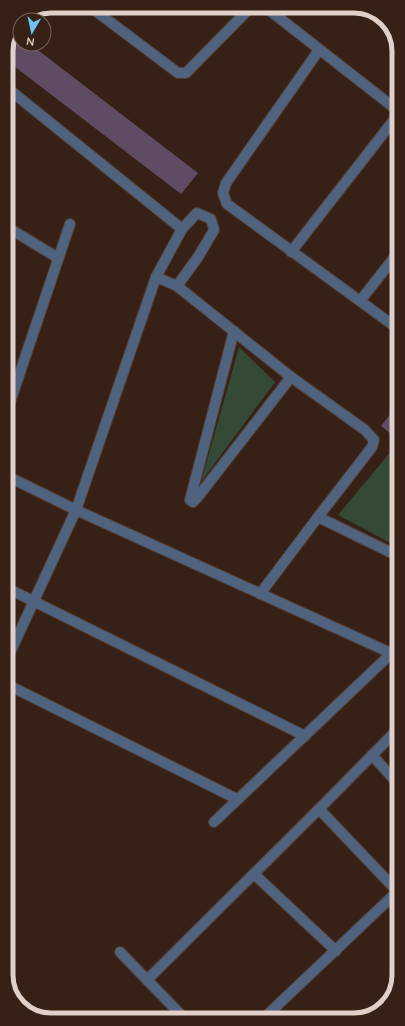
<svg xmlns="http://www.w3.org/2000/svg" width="405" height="1026" font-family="Quicksand,sans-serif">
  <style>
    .green { fill: #354a36 }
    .building { fill: #604b65 }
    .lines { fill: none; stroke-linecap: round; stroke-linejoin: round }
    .street-casing { stroke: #523c32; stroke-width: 12 }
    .street { stroke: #50637e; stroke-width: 10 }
    .rim { fill: none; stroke: #e0d0c9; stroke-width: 5 }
  </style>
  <rect width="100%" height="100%" fill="#372015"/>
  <!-- green -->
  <g class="green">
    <path d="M239,347L275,382L201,482Z"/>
    <path d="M398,443V547L338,515Z"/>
  </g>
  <!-- building -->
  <g class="building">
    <path d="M20,36V44H30L198,173L181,194L6,60V54Z"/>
    <path d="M398,404V440L381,426Z"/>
  </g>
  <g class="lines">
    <defs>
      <g id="street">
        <path d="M89,6L178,73H186L252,6"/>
        <path d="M264,6L397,110"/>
        <path d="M319,50L226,183L223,193L227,204L397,328"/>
        <path d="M6,87L182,229"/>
        <path d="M7,227L58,258"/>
        <path d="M291,252L397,116"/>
        <path d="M156,277L177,286L291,377L365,430L374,440L372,447L318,517L398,556"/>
        <path d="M360,301L397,254"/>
        <path d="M234,331L190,500L193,502L197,498L291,377"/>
        <path d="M7,411L70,224"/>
        <path d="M7,476L76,510L393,654"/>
        <path d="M7,588L305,736"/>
        <path d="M260,594L318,517"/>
        <path d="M8,657L76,510L156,277L182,229L197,213L211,219L214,230L198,257L177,286"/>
        <path d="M8,685L237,799"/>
        <path d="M398,729L319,809L399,893"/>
        <path d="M372,755L399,785"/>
        <path d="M214,822L398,647"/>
        <path d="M254,874L336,951"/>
        <path d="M120,952L185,1019"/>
        <path d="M147,980L319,809"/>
        <path d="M387,1004L390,1001"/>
        <path d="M264,1018L399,890"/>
      </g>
    </defs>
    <!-- street casing -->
    <use href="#street" class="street-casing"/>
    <!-- street -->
    <use href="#street" class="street"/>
  </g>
  <!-- crop -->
  <path d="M0 0H405V1026H0ZM51 13H354A38 38 0 0 1 392 51V975A38 38 0 0 1 354 1013H51A38 38 0 0 1 13 975V51A38 38 0 0 1 51 13Z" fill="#372015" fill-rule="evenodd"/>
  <path class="rim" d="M51 13H354A38 38 0 0 1 392 51V975A38 38 0 0 1 354 1013H51A38 38 0 0 1 13 975V51A38 38 0 0 1 51 13Z"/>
  <!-- north arrow -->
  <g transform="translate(32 32) rotate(189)"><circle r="19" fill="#372015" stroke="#7b665d"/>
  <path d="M0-3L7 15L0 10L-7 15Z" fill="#6ac3f1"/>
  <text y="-6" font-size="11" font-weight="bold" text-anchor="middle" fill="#e0d0c9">N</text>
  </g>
</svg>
